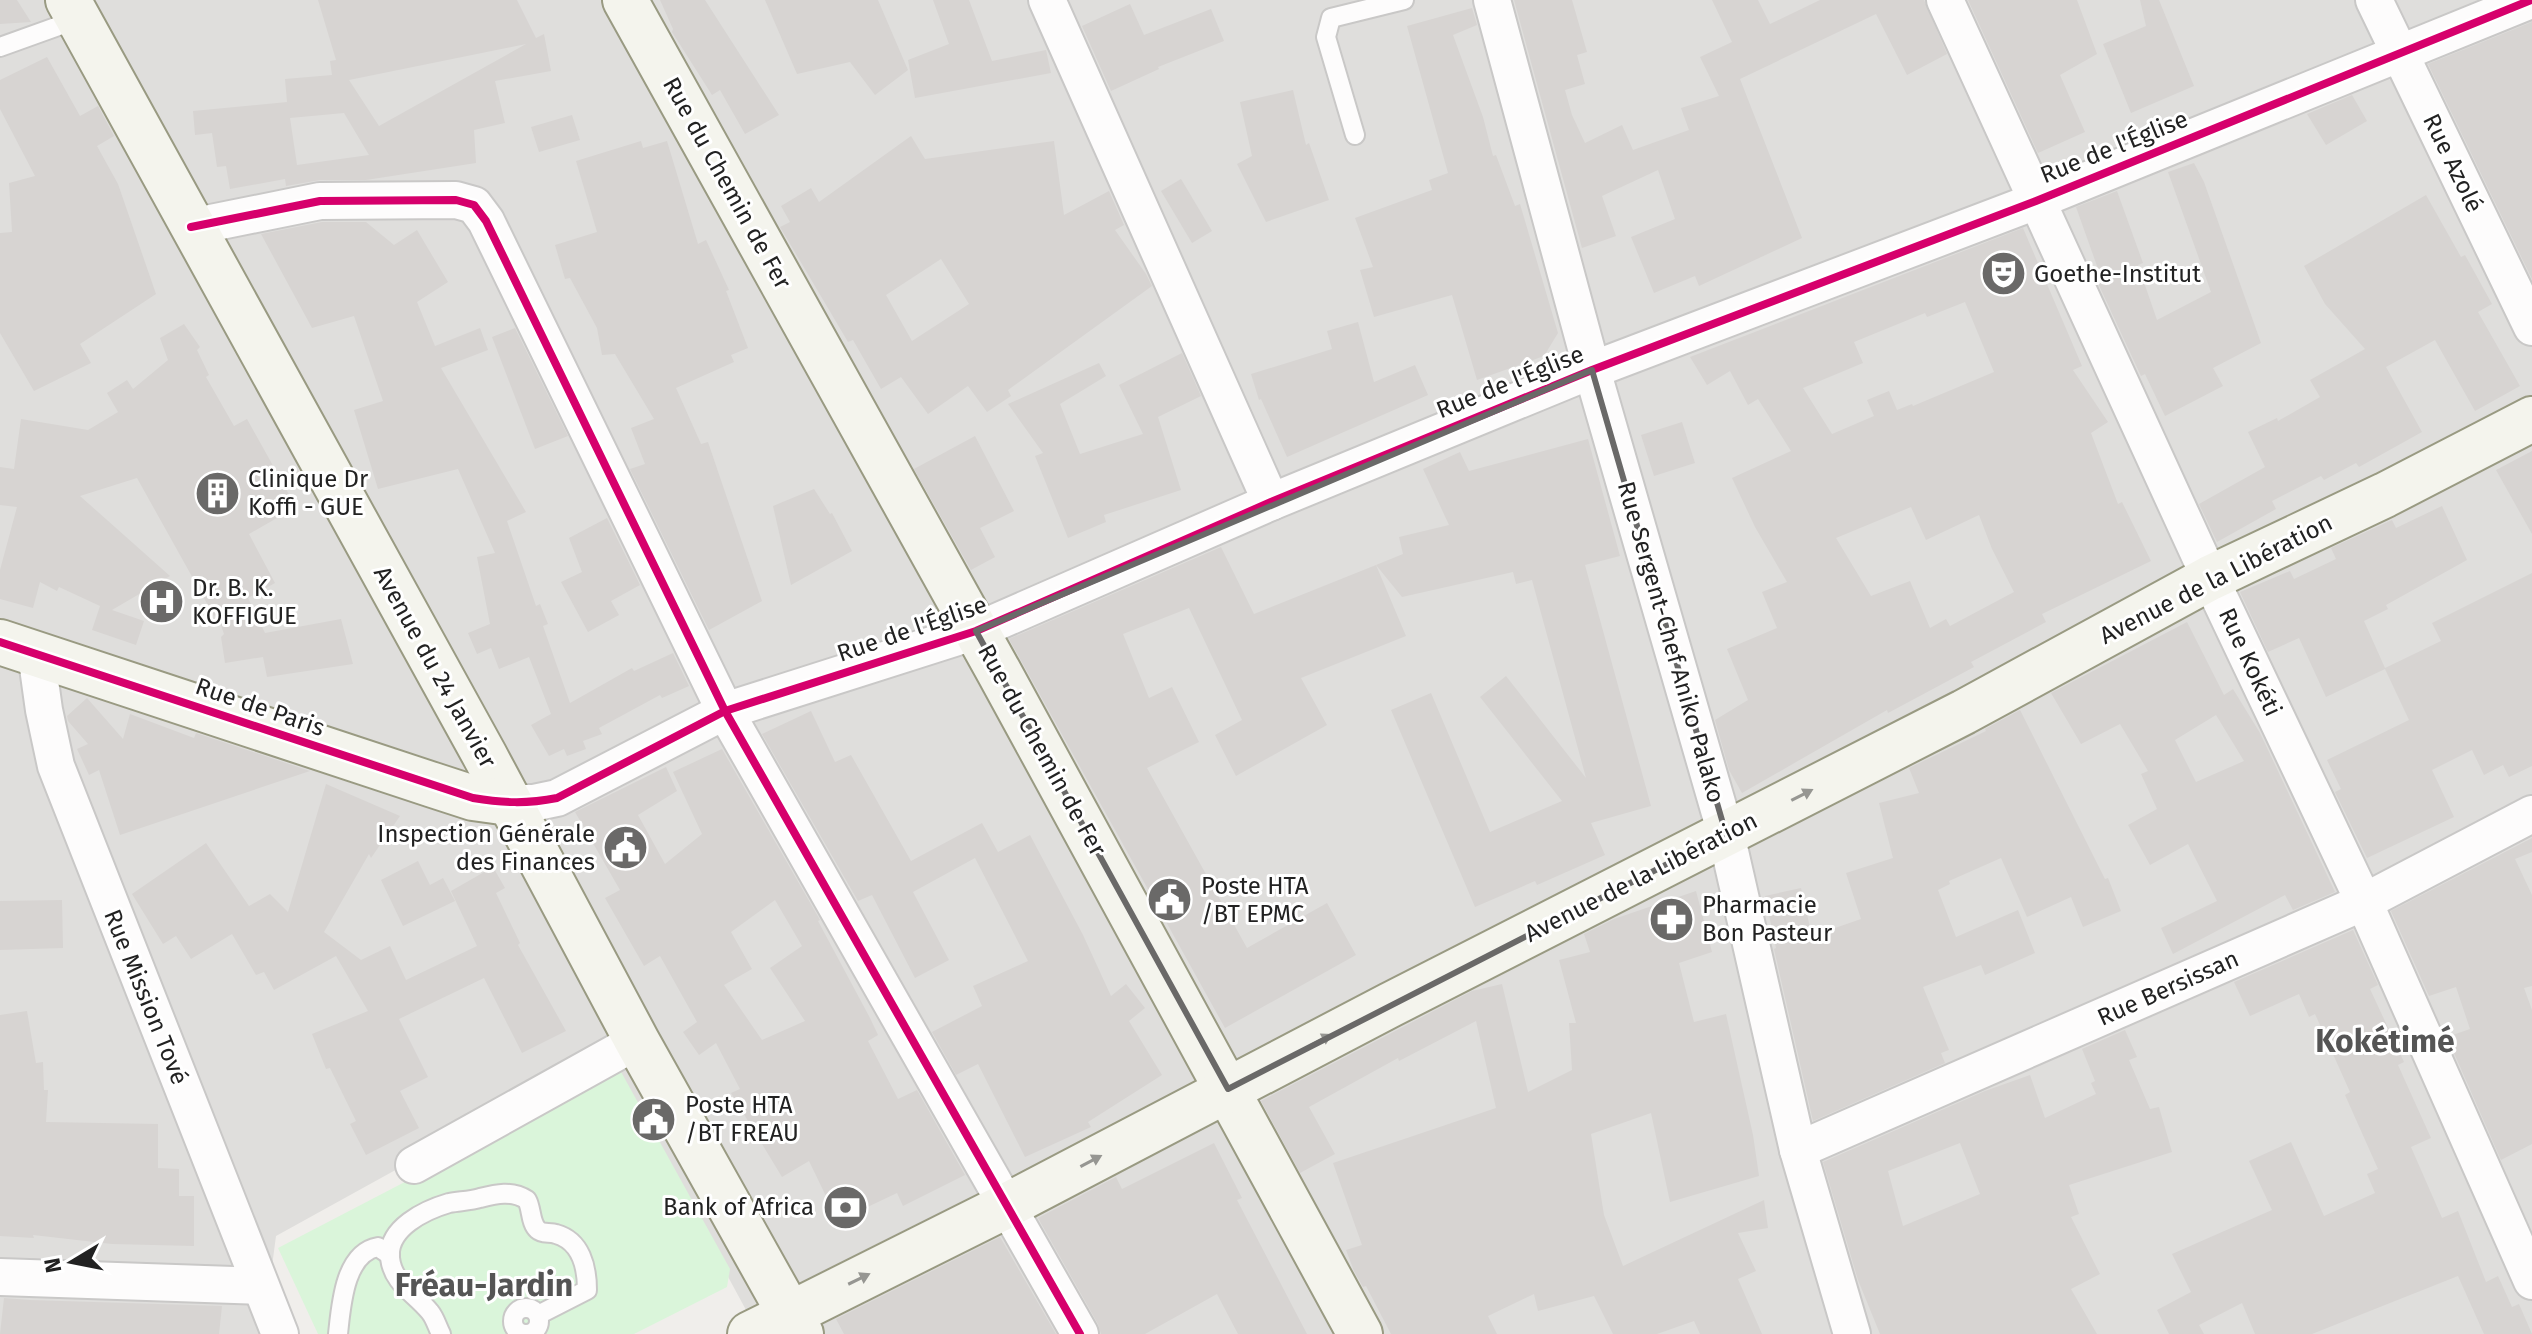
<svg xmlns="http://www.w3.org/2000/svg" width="2532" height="1334" font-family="'Fira Sans',sans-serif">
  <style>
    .residential { fill: #dfdedc }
    .park { fill: #daf5da }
    .building { fill: #d7d4d2; fill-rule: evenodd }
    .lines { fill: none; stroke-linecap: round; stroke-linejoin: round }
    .lane-casing { stroke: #c9c8c7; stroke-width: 22 }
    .street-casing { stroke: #c9c8c7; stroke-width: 40 }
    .secondary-casing { stroke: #999a82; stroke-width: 48 }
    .lane { stroke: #fdfcfc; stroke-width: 18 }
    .street { stroke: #fdfcfc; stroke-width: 36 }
    .secondary { stroke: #f4f4ed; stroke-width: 44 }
    .cycleway-casing { stroke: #fff; stroke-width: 13 }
    .cycleway { stroke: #d6006c; stroke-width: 8 }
    .oneway { fill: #969692 }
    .marked { fill: none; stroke: #6a6968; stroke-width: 6; stroke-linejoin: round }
    .labels { text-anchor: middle; stroke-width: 6; stroke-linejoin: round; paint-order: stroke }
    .street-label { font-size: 24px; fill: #222; stroke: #fff }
    .poi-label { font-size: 24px; fill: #222; stroke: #fff; text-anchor: start }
    .district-label { font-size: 32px; font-weight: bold; fill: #555; stroke: #fff }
  </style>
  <rect width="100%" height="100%" fill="#f0eeeb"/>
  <!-- residential -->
  <path class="residential" d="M0,0H2532V1334H759L607,1053L276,1236L263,1334H0Z"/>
  <!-- park -->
  <path class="park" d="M620,1070L730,1269L727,1287L634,1334H318L278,1248Z"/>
  <!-- building -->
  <g class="building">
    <path d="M0,0H17L31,22L0,24Z"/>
    <path d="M318,0H517L536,38L544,34L551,71L495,81L505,123L474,130L476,163L366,180H320L286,186L285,179L230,189L226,166L217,167L212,133L195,135L193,111L287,102L285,79L332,75L330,61L336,60ZM526,44L379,126L349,80ZM344,113L369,155L297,165L290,118Z"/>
    <path d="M660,0H705L779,115L745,134L720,90L712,95L672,32L673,29Z"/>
    <path d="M765,0H878L908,70L875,95L850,62L797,74Z"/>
    <path d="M933,0H969L992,61L1046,50L1051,73L915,98L908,60L949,44Z"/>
    <path d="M1514,0H1572L1587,52L1577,55L1585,84L1565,90L1572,115L1585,143L1622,125L1633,150L1689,130L1681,108L1719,96L1700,57L1732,42L1712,0H1758L1770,24L1820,0H1924L1947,54L1907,75L1876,14L1740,79L1802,238L1699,286L1695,276L1654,293L1631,237L1675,219L1658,170L1602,196L1616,236L1582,248Z"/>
    <path d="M1968,0H2077L2097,54L2060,75L2085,132L2038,153Z"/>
    <path d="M2140,0H2159L2194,86L2131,113L2103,44L2146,26Z"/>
    <path d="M1130,4L1144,35L1211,9L1224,41L1158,67L1159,69L1111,91L1082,26Z"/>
    <path d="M1472,8L1477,25L1453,35L1483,117L1493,156L1496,155L1515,206L1520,204L1558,333L1544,356L1477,380L1452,295L1374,317L1360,270L1373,267L1355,218L1432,190L1429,180L1448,173L1407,26Z"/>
    <path d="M2532,22V279L2428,64Z"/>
    <path d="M47,57L80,116L98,106L114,136L97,146L118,184L156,294L80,344L91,363L34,391L0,333V233L12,232L9,183L35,176L0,109V80Z"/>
    <path d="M1293,90L1306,145L1309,143L1329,200L1266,222L1237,164L1252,156L1240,102Z"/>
    <path d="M2352,95L2367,121L2326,145L2307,114Z"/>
    <path d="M572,115L580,140L539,152L531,127Z"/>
    <path d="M911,136L925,159L1054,141L1064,215L1109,191L1124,225L1115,230L1146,274L1152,286L1008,390L1011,396L987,412L968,386L928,414L901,377L881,389L853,340L848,342L780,227L790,222L781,206L811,188L819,202ZM941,259L969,304L912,341L886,295Z"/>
    <path d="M641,141L643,148L667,141L698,244L706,240L729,290L726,291L748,348L731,355L734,362L676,388L701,444L708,442L762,601L709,630L630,469L645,464L631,428L654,419L615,354L602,355L597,328L570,278L565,279L555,245L597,232L576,161Z"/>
    <path d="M2194,163L2204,182L2261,343L2213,368L2223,386L2165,416L2145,374L2141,376L2097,281L2102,280L2076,207L2117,191L2143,263L2138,265L2157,320L2211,292L2168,172Z"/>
    <path d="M1181,179L1212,231L1192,243L1161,191Z"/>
    <path d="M2426,195L2461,257L2465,255L2492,304L2478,312L2520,386L2475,411L2435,340L2386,367L2422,432L2359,467L2356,463L2324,480L2321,476L2272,501L2276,509L2217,542L2199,504L2265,467L2248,432L2277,418L2278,421L2320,397L2310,380L2365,349L2325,304L2304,266Z"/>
    <path d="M322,222H366L394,245L417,230L448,282L417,302L435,346L480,328L488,350L441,368L526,512L507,521L536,606L540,604L548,624L543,626L570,703L632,668L634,671L673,653L689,686L662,698L660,695L599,728L602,734L583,741L586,749L567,756L564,749L549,756L531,725L551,714L529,657L499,669L491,648L477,654L468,633L490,624L477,557L495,553L458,469L378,489L354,410L383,401L354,316L312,328L261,234Z"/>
    <path d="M2023,228L2082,366L2073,370L2108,422L2091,433L2118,504L2122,502L2151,561L2042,614L2046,622L1971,662L1974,667L1888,713L1887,710L1742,793L1729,770L1715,720L1748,700L1727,649L1777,628L1762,592L1787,582L1755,527L1732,478L1791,451L1758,399L1748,405L1730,371L1707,385L1690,357ZM1965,302L1994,372L1913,406L1912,404L1897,410L1889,391L1867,400L1874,416L1832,434L1803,388L1863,363L1854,342L1925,313L1927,317ZM1911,507L1926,540L1979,515L1992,549L2014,592L1950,626L1946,619L1930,628L1910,581L1871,596L1836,538Z"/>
    <path d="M1358,322L1374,382L1415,365L1428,395L1287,457L1261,399L1259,400L1251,374L1332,349L1327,331Z"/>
    <path d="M184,324L200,347L197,350L209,375L206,377L234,426L247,419L296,507L249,534L275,583L248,598L265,633L341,619L353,664L267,677L263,657L225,663L221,637L224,634L217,614L214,616L137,478L80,496L170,576L112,610L144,621L136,645L92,630L100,606L59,587L57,591L40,582L33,608L0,599V570L17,507L0,505V467L14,469L21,419L88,430L118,412L107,393L127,380L133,389L168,360L160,338Z"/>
    <path d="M515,328L568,436L535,449L492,337Z"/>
    <path d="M1182,353L1201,396L1158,417L1181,490L1104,515L1106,522L1068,538L1035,456L1043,453L1008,404L1099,363L1106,376L1060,404L1080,454L1143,434L1119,385Z"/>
    <path d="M1682,422L1695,463L1654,476L1641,435Z"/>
    <path d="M975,436L1014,511L980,528L995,557L971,570L914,469Z"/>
    <path d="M1588,439L1620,556L1585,565L1651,806L1591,823L1605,855L1537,885L1535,881L1475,907L1391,710L1431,693L1490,832L1562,801L1480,697L1506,676L1586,778L1532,580L1516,584L1513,572L1402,597L1376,565L1403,554L1399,537L1449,525L1423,469L1460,452L1469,471Z"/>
    <path d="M2532,451V534L2496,470Z"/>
    <path d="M814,489L830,514L832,513L852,551L791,585L773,506Z"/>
    <path d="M2442,506L2467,560L2386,605L2388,609L2364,621L2385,668L2441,641L2432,623L2532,573V766L2509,777L2503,765L2484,775L2472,750L2432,770L2454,817L2367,858L2335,792L2341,789L2327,760L2409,720L2385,669L2326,697L2299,638L2268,652L2240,592L2290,571L2294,579L2336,559L2331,548L2392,520L2396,528Z"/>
    <path d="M607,518L640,585L611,601L619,615L588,632L561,582L582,572L569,538Z"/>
    <path d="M1221,547L1254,614L1376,565L1406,636L1301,678L1327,725L1236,776L1215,735L1242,720L1189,608L1123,634L1149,698L1172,687L1199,742L1147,768L1247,948L1327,903L1356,955L1225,1028L1009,639Z"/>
    <path d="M2187,622L2224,695L2233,689L2260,733L2335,892L2293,910L2285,895L2173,954L2161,928L2217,901L2188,844L2150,865L2128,825L2157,809L2141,774L2148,771L2120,724L2081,744L2051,693ZM2216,715L2244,761L2196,782L2175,740Z"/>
    <path d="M87,698L123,739L130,714L194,738L196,733L310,771L120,835L99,770L89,775L77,749L88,744L68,721L67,716Z"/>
    <path d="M2020,710L2105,879L2108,878L2121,911L2083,927L2071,897L2027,917L2001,858L1949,881L1950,884L1938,890L1956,937L2018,910L2035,953L1985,975L1981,965L1923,987L1949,1050L1941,1053L1945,1063L1813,1121L1774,949L1776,948L1765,896L1801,888L1812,936L1861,919L1846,873L1893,858L1879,803L1919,793L1909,768L1986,731L1985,729Z"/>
    <path d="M811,711L835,762L851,755L911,861L982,823L998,852L1030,835L1083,935L1111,996L1126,984L1145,1008L1129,1021L1162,1075L1088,1122L1091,1127L1025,1157L978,1064L956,1075L932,1032L982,1006L973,986L1028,961L975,858L913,892L949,960L915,978L872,895L858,901L762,734Z"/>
    <path d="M722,749L820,920L818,921L870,1018L878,1035L868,1041L898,1099L917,1090L965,1175L903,1206L897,1193L838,1221L809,1161L782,1177L731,1093L740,1089L716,1043L699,1055L683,1032L697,1022L660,956L644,966L605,898L620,890L575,812L666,767L677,791L638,815L665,864L702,834L673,772ZM775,900L802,946L770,968L805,1021L762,1040L724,985L752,969L731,932Z"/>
    <path d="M326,784L400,816L371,858L369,854L324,932L361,960L390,946L406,980L477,946L451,891L493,867L505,888L496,893L520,943L518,945L566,1031L522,1053L484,978L399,1019L428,1077L400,1091L419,1128L366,1155L350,1124L356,1121L330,1068L326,1069L312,1034L368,1011L336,956L274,990L264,972L256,975L232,934L191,959L176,936L163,944L132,894L206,843L249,906L270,894L288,912Z"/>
    <path d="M2532,838V852L2515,859L2532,895V986L2524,988L2532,1010V1144L2501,1160L2447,1037L2470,1029L2456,987L2429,996L2391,911Z"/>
    <path d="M418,861L430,885L443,878L455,901L403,926L381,880Z"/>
    <path d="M1696,891L1712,952L1679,963L1694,1022L1726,1014L1753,1135L1759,1176L1670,1202L1651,1113L1591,1134L1604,1215L1623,1266L1764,1200L1768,1228L1738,1233L1756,1271L1738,1279L1762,1334H1700L1694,1321L1657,1334H1613L1594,1296L1538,1311L1534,1294L1488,1316L1497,1334H1391L1366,1286L1363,1287L1354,1271L1346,1250L1362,1245L1333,1163L1496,1108L1476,1021L1399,1061L1398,1058L1309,1107L1335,1154L1300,1173L1261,1101L1472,991L1502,984L1528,1092L1572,1070L1569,1023H1576L1559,960L1590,952L1584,934L1614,919Z"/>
    <path d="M62,900L63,948L0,950V901Z"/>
    <path d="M2353,930L2378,985L2370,989L2404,1062L2398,1065L2431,1138L2411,1147L2442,1218L2458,1211L2486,1282L2498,1276L2512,1307L2519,1304L2532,1334H2484L2458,1276L2312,1334H2255L2242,1303L2199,1325L2204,1334H2169L2157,1310L2191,1292L2172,1254L2272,1210L2249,1161L2291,1142L2324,1216L2375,1193L2367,1174L2378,1169L2345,1095L2350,1092L2315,1014L2309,1017L2299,994L2250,1016L2234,982Z"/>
    <path d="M27,1011L36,1063L43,1062L44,1090H48L46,1122L158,1124V1168L179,1169V1196H194V1246L112,1244L33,1235L34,1238L0,1236V1015Z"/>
    <path d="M2125,1030L2137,1057L2129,1060L2150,1109L2159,1107L2172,1152L2069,1185L2079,1214L2071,1217L2100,1274L2071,1289L2097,1334H1880L1858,1280L1823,1162L1985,1091L2030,1075L2045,1118L2096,1094L2091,1083L2095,1081L2082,1049ZM1960,1143L1980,1194L1903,1226L1888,1171Z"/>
    <path d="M1214,1143L1242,1198L1237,1200L1307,1334H1238L1217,1294L1145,1334H1101L1098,1324L1038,1218L1116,1177L1122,1189Z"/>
    <path d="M1000,1237L1056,1334H844L836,1319Z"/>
    <path d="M4,1298L30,1300L222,1306L219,1334H0Z"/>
  </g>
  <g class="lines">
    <defs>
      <g id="lane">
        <path d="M0,47L78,19"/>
        <path d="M1355,135L1326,37L1331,18L1404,0"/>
        <circle cx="526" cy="1321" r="13"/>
        <path d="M338,1334C341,1307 344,1253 378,1247L390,1255"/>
        <path d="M441,1334C437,1326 435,1318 430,1312C415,1293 393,1284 390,1258C387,1228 425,1210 449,1203C459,1201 470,1201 480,1198C496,1194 512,1190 527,1200C532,1209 530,1223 538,1230C542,1234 550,1232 556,1234C581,1241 587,1267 587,1290L538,1315"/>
      </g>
      <g id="street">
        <path d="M1047,0L1271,502"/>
        <path d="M1492,0L1592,370L1726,834L1798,1150L1852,1334"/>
        <path d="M1945,0L2210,578L2364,902L2532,1281"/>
        <path d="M2374,0L2532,327"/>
        <path d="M191,227L320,201L456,200L474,205L486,221L725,711L1080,1334"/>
        <path d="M36,653L44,710L56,766L280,1334"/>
        <path d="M509,803H533L557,798L725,711L976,631L1271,502L1592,370L2036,201L2531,0"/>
        <path d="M1798,1150L2364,902L2532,814"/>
        <path d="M414,1165L637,1041"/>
        <path d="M0,1277L260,1286"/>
      </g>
      <g id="secondary">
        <path d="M68,0L485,756L637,1041L801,1334"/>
        <path d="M625,0L999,672L1360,1334"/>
        <path d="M0,642L433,785L473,798L509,803"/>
        <path d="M750,1334L1006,1206L1390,1005L1964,712L2210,578L2385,495L2532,419"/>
      </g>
    </defs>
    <!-- lane casing -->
    <use href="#lane" class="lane-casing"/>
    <!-- street casing -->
    <use href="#street" class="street-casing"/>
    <!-- secondary casing -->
    <use href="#secondary" class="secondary-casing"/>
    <!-- lane -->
    <use href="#lane" class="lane"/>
    <!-- street -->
    <use href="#street" class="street"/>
    <!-- secondary -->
    <use href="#secondary" class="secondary"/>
    <defs>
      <g id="cycleway">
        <path d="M191,227L320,201L456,200L474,205L486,221L725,711L1080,1334"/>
        <path d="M0,642L473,798C503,803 527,804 557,798L725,711L976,631L1271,502L1592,370L2036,201L2531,0"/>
      </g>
    </defs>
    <!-- cycleway casing -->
    <use href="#cycleway" class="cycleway-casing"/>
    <!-- cycleway -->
    <use href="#cycleway" class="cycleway"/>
  </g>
  <!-- one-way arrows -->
  <defs><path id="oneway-solid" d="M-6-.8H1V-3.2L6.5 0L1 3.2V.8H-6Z" transform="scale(2)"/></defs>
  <g class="oneway">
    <use href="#oneway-solid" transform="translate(1802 795) rotate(-27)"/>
    <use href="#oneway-solid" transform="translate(1321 1040) rotate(-28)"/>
    <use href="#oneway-solid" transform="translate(1091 1161) rotate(-28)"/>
    <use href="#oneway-solid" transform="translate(859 1279) rotate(-26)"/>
  </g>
  <!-- marked area -->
  <path class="marked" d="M1592,370L1726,834L1228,1089L976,631Z"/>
  <!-- icons -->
  <defs>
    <symbol id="theatre-disc" viewBox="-11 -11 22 22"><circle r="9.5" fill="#6a6968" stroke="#fff"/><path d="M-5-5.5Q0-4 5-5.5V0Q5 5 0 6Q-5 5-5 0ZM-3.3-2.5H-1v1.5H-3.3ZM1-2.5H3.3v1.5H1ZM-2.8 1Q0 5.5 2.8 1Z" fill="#fff"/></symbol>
    <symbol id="building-disc" viewBox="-11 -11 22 22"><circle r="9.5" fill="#6a6968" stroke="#fff"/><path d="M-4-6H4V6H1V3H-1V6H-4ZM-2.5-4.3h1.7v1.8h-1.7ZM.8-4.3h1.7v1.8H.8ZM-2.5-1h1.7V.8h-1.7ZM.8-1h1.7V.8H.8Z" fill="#fff"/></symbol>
    <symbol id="hospital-disc" viewBox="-11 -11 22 22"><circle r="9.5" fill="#6a6968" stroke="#fff"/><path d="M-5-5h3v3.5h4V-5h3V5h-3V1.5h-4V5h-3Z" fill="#fff"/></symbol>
    <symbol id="civic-disc" viewBox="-11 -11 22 22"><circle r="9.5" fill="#6a6968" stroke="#fff"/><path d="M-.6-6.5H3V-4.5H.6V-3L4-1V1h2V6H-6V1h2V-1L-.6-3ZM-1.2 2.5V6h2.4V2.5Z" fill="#fff"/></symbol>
    <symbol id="pharmacy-disc" viewBox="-11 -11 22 22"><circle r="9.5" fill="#6a6968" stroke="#fff"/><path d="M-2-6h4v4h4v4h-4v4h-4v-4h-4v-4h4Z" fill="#fff"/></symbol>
    <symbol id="bank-disc" viewBox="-11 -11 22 22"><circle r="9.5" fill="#6a6968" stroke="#fff"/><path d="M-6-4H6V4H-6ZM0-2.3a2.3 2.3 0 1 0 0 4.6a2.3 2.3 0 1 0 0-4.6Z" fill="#fff"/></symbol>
  </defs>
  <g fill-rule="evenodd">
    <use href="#theatre-disc" x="1978" y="248" width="51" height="51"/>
    <use href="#building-disc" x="192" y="468" width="51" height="51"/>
    <use href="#hospital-disc" x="136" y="576" width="51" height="51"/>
    <use href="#civic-disc" x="600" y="822" width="51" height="51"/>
    <use href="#civic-disc" x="1144" y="874" width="51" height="51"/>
    <use href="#pharmacy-disc" x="1646" y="894" width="51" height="51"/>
    <use href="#civic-disc" x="628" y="1094" width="51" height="51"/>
    <use href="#bank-disc" x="820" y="1182" width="51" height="51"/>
  </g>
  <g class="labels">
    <!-- street labels -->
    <g class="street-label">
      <text transform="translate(2114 147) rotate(-22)" y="8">Rue de l'Église</text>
      <text transform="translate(2453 163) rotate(64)" y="8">Rue Azolé</text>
      <text transform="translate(727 183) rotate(61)" y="8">Rue du Chemin de Fer</text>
      <text transform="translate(1510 382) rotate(-22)" y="8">Rue de l'Église</text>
      <text transform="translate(2216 579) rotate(-27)" y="8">Avenue de la Libération</text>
      <text transform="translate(912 629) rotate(-19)" y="8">Rue de l'Église</text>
      <text transform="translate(1671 642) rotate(74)" y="8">Rue Sergent-Chef Aniko Palako</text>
      <text transform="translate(2250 662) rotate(65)" y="8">Rue Kokéti</text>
      <text transform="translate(435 667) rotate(61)" y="8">Avenue du 24 Janvier</text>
      <text transform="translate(260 707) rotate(19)" y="8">Rue de Paris</text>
      <text transform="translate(1042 750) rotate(61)" y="8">Rue du Chemin de Fer</text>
      <text transform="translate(1641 877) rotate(-27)" y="8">Avenue de la Libération</text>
      <text transform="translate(2168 988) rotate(-24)" y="8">Rue Bersissan</text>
      <text transform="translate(146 997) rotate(68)" y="8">Rue Mission Tové</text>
    </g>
    <!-- poi labels -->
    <g class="poi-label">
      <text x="2034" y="282">Goethe-Institut</text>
      <text x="248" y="487">Clinique Dr<tspan x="248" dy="28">Koffi - GUE</tspan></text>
      <text x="192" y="596">Dr. B. K.<tspan x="192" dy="28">KOFFIGUE</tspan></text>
      <text x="595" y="842" text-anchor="end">Inspection Générale<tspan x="595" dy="28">des Finances</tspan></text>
      <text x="1201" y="894">Poste HTA<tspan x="1201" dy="28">/BT EPMC</tspan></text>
      <text x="1702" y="913">Pharmacie<tspan x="1702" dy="28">Bon Pasteur</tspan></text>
      <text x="685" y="1113">Poste HTA<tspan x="685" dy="28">/BT FREAU</tspan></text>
      <text x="814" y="1215" text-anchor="end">Bank of Africa</text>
    </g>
    <!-- district labels -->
    <g class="district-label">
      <text x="2385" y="1052">Kokétimé</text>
      <text x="484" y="1296">Fréau-Jardin</text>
    </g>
  </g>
  <!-- north arrow -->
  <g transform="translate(72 1262) rotate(260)" stroke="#ffffff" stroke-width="6" paint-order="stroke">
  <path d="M0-6L14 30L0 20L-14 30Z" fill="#222222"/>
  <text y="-12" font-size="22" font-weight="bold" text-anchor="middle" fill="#222222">N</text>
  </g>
</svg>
